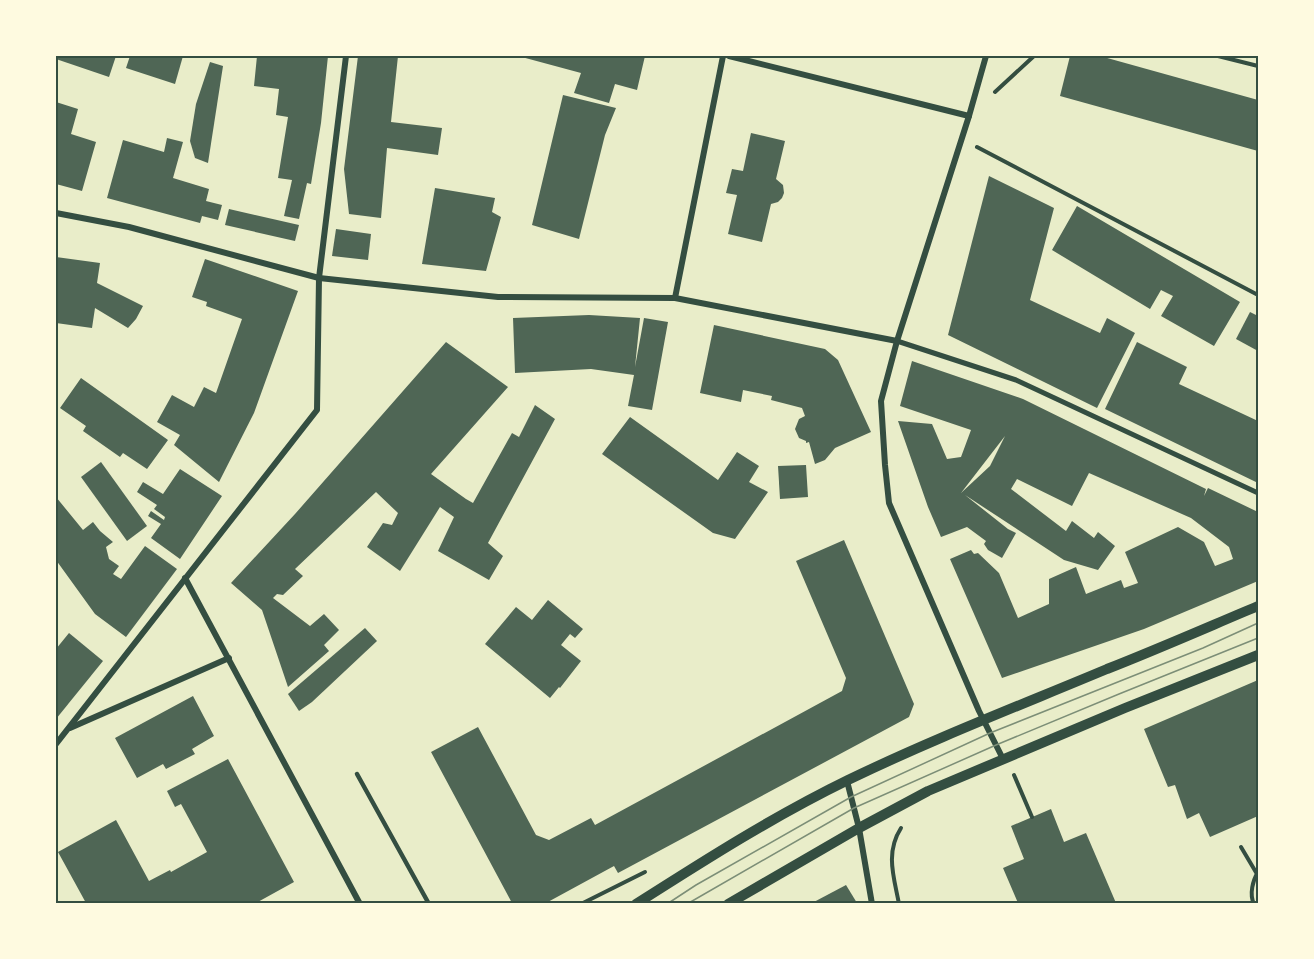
<svg xmlns="http://www.w3.org/2000/svg" width="1314" height="959" font-family="Mulish,sans-serif">
  <style>
    .building { fill: #4f6655; fill-rule: evenodd }
    .lines { fill: none; stroke-linecap: round; stroke-linejoin: round }
    .path { stroke: #344e41; stroke-width: 4 }
    .service { stroke: #344e41; stroke-width: 4.5 }
    .pedestrian { stroke: #344e41; stroke-width: 5 }
    .minor { stroke: #344e41; stroke-width: 6 }
    .tertiary { stroke: #344e41; stroke-width: 10 }
    .tram { stroke: #7c8e77; stroke-width: 1.5 }
    .neatline { fill: none; stroke: #344e41; stroke-width: 2 }
  </style>
  <rect width="100%" height="100%" fill="#e9edc9"/>
  <!-- building -->
  <g class="building">
    <path d="M56,56H116L109,77L56,59Z"/>
    <path d="M130,56H183L175,84L126,68Z"/>
    <path d="M257,56H328L321,123L311,184L307,183L299,219L284,216L292,180L278,178L288,117L276,115L279,89L254,86Z"/>
    <path d="M358,56H398L391,122L442,128L438,155L387,148L381,218L349,214L344,169Z"/>
    <path d="M518,56H645L637,90L615,84L609,103L574,93L581,73Z"/>
    <path d="M1070,56H1100L1258,100V151L1060,96Z"/>
    <path d="M210,62L223,66L208,163L195,158L190,141L196,104Z"/>
    <path d="M563,95L616,108L605,135L579,239L532,225Z"/>
    <path d="M56,102L78,109L71,134L96,142L82,191L56,184Z"/>
    <path d="M751,133L785,141L776,179L783,185L784,193L782,198L778,202L771,204L762,242L728,234L737,195L726,193L732,169L743,171Z"/>
    <path d="M167,138L183,142L173,178L209,189L206,201L222,205L218,220L202,216L200,223L107,198L123,140L164,152Z"/>
    <path d="M989,176L1054,208L1030,300L1100,333L1107,318L1135,333L1097,408L948,335Z"/>
    <path d="M435,188L495,198L492,212L501,217L486,271L422,264Z"/>
    <path d="M1077,206L1240,302L1214,346L1161,316L1173,296L1161,290L1150,309L1052,250Z"/>
    <path d="M229,209L299,225L295,241L225,225Z"/>
    <path d="M336,229L371,234L368,260L332,256Z"/>
    <path d="M56,257L100,263L97,283L143,306L136,319L128,328L95,308L92,328L56,323Z"/>
    <path d="M205,259L298,291L254,413L219,482L174,445L180,435L157,422L172,395L194,407L204,387L216,393L242,319L206,306L207,302L192,297Z"/>
    <path d="M1250,312L1258,316V351L1236,339Z"/>
    <path d="M589,315L640,318L635,367L644,318L668,322L652,410L628,406L634,375L591,369L515,373L513,318Z"/>
    <path d="M714,325L825,349L838,360L871,432L835,448L825,460L815,464L809,442L806,443V441L799,438L795,429L799,419L805,416L802,408L771,400L772,396L743,390L741,402L700,393Z"/>
    <path d="M446,342L508,387L431,474L466,499L473,503L512,433L519,437L535,405L555,419L488,543L503,556L489,580L438,551L454,517L440,507L400,571L367,547L383,523L392,525L398,513L376,492L295,569L303,576L283,595L277,594L273,598L310,626L324,614L339,630L324,645L329,651L288,687L262,610L231,583L295,514Z"/>
    <path d="M1137,342L1187,367L1179,384L1258,421V483L1105,409Z"/>
    <path d="M912,361L1023,399L1206,489L1204,496L1208,488L1258,512V581L1144,629L1002,678L950,559L971,550L974,554L978,553L999,573L1018,618L1049,604V579L1076,567L1086,594L1121,580L1124,588L1138,583L1125,552L1178,527L1204,542L1215,566L1233,559L1229,547L1191,518L1089,473L1072,506L1017,479L1011,489L1066,531L1072,521L1094,538L1098,532L1115,546L1098,570L1064,560L965,495L1008,529L1016,533L1002,558L988,550L984,544L986,541L967,527L941,537L928,507L898,421L932,424L947,459L961,457L971,430L900,406ZM1005,436L990,466L961,493Z"/>
    <path d="M81,378L168,440L147,469L123,453L120,457L83,431L86,426L60,408Z"/>
    <path d="M630,417L718,480L737,452L759,466L749,482L768,492L735,539L713,533L602,454Z"/>
    <path d="M101,462L147,526L127,541L81,477Z"/>
    <path d="M806,465L808,497L780,499L778,466Z"/>
    <path d="M180,469L222,496L180,559L151,538L161,524L148,516L151,511L164,520L165,517L154,509L157,505L137,492L143,482L163,494Z"/>
    <path d="M56,497L83,530L93,522L100,531L113,542L106,547L109,559L119,566L113,574L121,579L145,546L177,569L126,637L95,614L56,560Z"/>
    <path d="M844,540L914,704L909,717L618,873L614,866L546,903H512L431,752L478,727L536,835L549,840L591,818L595,825L842,691L846,678L796,561Z"/>
    <path d="M548,600L583,629L575,638L570,634L561,645L581,661L560,688L559,687L550,698L485,644L516,607L532,620Z"/>
    <path d="M365,628L377,641L312,702L299,711L288,694Z"/>
    <path d="M69,633L103,661L56,719V649Z"/>
    <path d="M1258,680V758L1256,759L1258,765V816L1210,837L1199,813L1187,819L1175,785L1168,787L1144,729Z"/>
    <path d="M193,696L214,736L192,749L195,754L166,769L163,764L137,778L115,738Z"/>
    <path d="M228,759L294,882L256,903H86L58,852L116,820L149,881L170,870L171,872L207,852L181,804L175,807L167,791Z"/>
    <path d="M1051,809L1064,842L1086,833L1116,903H1018L1003,868L1024,859L1011,826Z"/>
    <path d="M846,885L857,903H812Z"/>
  </g>
  <g class="lines">
    <!-- path -->
    <g class="path">
      <path d="M866,56H892"/>
      <path d="M1218,56L1258,66"/>
      <path d="M995,92L1034,56"/>
      <path d="M977,147L1258,295"/>
      <path d="M1014,775L1032,817"/>
      <path d="M1241,847L1257,874"/>
      <path d="M581,904L645,872"/>
      <path d="M899,904C894,877 885,853 901,828"/>
      <path d="M1254,904C1249,894 1253,880 1258,872"/>
    </g>
    <!-- service -->
    <path class="service" d="M357,774L429,904"/>
    <!-- pedestrian -->
    <path class="pedestrian" d="M897,341L1016,380L1258,493"/>
    <!-- minor -->
    <g class="minor">
      <path d="M729,56L969,116"/>
      <path d="M986,56L969,116L897,341L881,401L885,465L889,503L979,711L1003,759"/>
      <path d="M56,213L129,227L319,278L498,297L675,298L897,341"/>
      <path d="M675,298L723,56"/>
      <path d="M185,578L360,904"/>
      <path d="M70,728L229,658"/>
      <path d="M56,744L317,410L319,278L346,56"/>
      <path d="M847,781L859,828L872,904"/>
    </g>
    <!-- tertiary -->
    <g class="tertiary">
      <path d="M636,904C705,860 774,816 848,780C933,739 1021,705 1107,669C1158,649 1208,627 1258,606"/>
      <path d="M728,904L859,828L928,791L1125,708L1258,655"/>
    </g>
    <!-- tram -->
    <g class="tram">
      <path d="M667,904L696,885L851,797L990,733L1203,648L1258,623"/>
      <path d="M687,904L854,808L996,745L1119,694L1258,638"/>
    </g>
  </g>
  <!-- border -->
  <rect width="1314" height="959" fill="none" stroke="#fefae0" stroke-width="114"/>
  <rect x="57" y="57" width="1200" height="845" class="neatline"/>
</svg>
